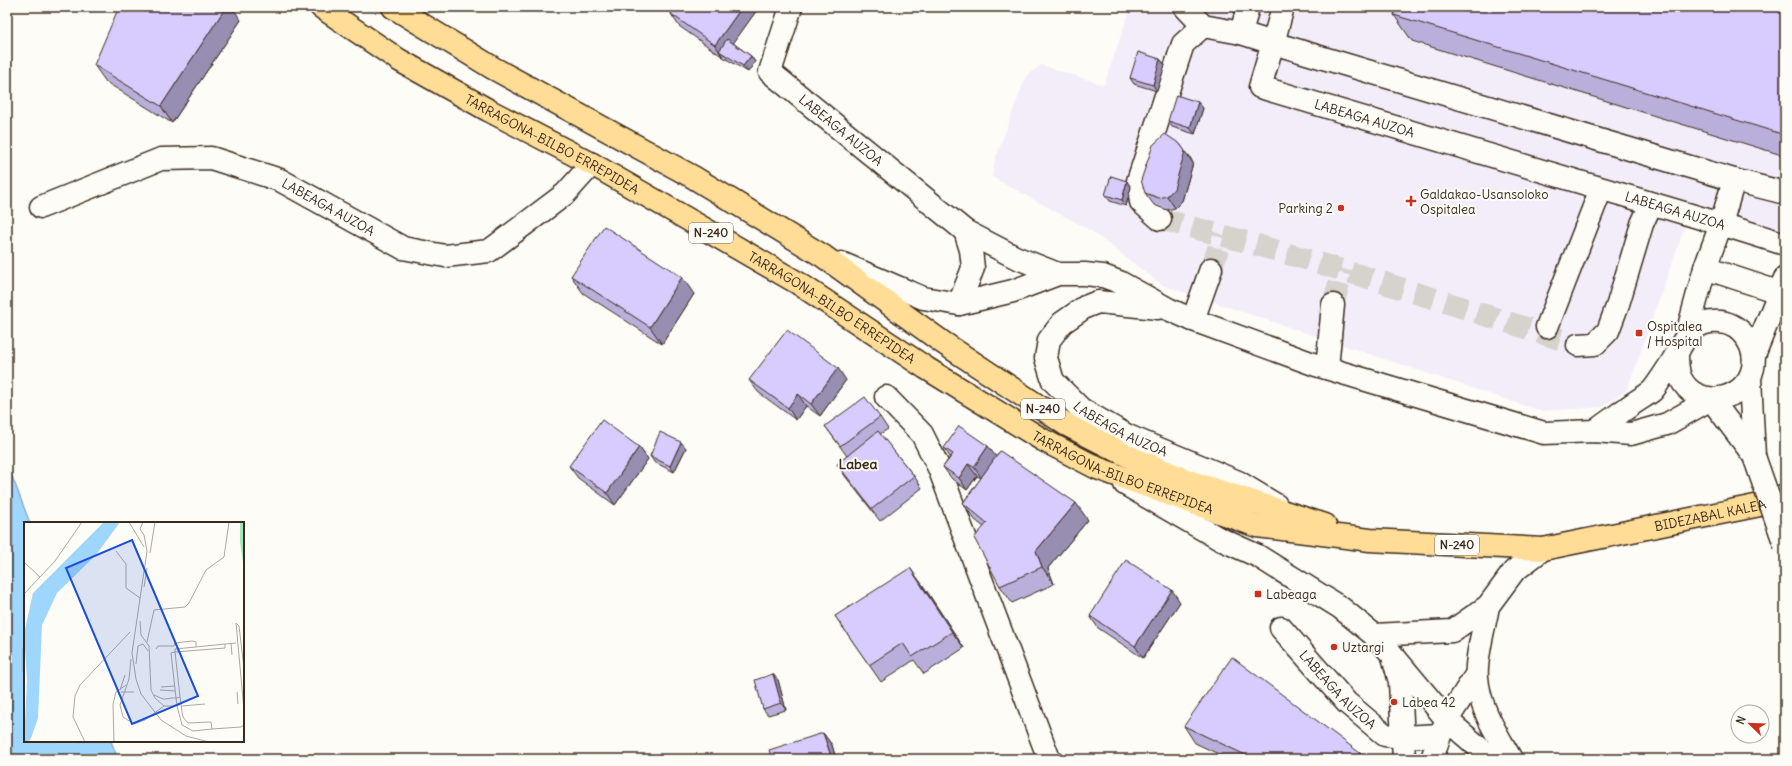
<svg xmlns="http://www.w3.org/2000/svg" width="1792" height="766" font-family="Delius,sans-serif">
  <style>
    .built { fill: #f2edf9 }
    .water { fill: #9fd6fe; stroke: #7791a4 }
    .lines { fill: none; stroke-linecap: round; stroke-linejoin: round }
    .minor-tunnel { stroke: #d6d2cc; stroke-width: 22; stroke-dasharray: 22 11; stroke-linecap: butt }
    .minor-casing { stroke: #3b2a1e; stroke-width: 25 }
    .highway-casing { stroke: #3b2a1e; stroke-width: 25 }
    .minor { stroke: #fdfcf7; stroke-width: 22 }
    .highway { stroke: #ffdd96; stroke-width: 22 }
    .minor-bridge-casing { stroke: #3b2a1e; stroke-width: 25; stroke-linecap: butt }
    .minor-bridge { stroke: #fdfcf7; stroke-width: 22 }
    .wall { fill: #baafda; stroke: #3b2a1e }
    .shaded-wall { fill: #978eb1; stroke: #3b2a1e }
    .building { fill: #d8cbfd; stroke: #3b2a1e }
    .poi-dot { fill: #c8321e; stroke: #fdfcf7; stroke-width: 1.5 }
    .labels { text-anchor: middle; stroke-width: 4; stroke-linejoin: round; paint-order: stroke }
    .shield { fill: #fdfcf7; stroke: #75695f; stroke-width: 1 }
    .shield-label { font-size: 12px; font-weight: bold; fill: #3b2a1e }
    .street-label { font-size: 13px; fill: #3b2a1e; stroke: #fdfcf7 }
    .poi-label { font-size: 13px; fill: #3b2a1e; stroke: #fdfcf7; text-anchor: start }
    .neighbourhood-label { font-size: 14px; font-weight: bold; fill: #3b2a1e; stroke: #fdfcf7 }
    .inset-road { fill: none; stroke: #afa8a0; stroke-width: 1 }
    .view { fill: #1d4ed8; fill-opacity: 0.15; stroke: #1d4ed8; stroke-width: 2 }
    .inset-edge { fill: none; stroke: #3b2a1e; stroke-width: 2 }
  </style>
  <rect width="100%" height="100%" fill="#fdfcf7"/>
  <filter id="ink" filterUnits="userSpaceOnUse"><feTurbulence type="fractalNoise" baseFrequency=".025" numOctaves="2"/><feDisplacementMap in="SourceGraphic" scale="8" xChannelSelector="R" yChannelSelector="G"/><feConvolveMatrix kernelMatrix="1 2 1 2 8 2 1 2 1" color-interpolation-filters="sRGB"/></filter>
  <g filter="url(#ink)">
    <!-- built -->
    <path class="built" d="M1131,7H1785V257L1685,226L1627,390L1602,407L1541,411L1162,285L1090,230L992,177L995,160L1026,76L1041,65L1104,85Z"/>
    <!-- water -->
    <path class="water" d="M7,463L30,523H25V741H111L118,759H7Z"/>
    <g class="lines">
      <!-- minor-tunnel -->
      <g class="minor-tunnel">
        <path d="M1160,219C1302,255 1439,300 1578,345"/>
        <path d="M1211,269L1223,235"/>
        <path d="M1333,305L1343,269"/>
      </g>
      <defs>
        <g id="minor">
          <path id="s1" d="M791,7L770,72L965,231L1015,257L1058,274"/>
          <path d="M1185,7L1203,26L1241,33"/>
          <path d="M1248,7L1241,33L1273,43L1283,7"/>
          <path d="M1734,180L1785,193"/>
          <path id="s2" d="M41,207L161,159L211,158L280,180L403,248L445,256L489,251L565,194L592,164"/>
          <path d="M1160,219L1141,202L1138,181L1183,44L1203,26"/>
          <path d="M841,263L923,298L959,304L1013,291L1058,274H1085L1103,276L1119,282L1168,309L1193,320L1316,365L1544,433L1595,431L1631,434L1667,424L1711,399"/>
          <path d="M1705,268L1778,292"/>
          <path d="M959,304L973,268L971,250L965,231"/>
          <path id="s3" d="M1158,308L1098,302L1085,307L1062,323L1049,340L1046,358L1053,381L1081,409L1128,436L1238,482L1276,505"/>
          <path d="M1193,320L1211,269"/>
          <path d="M1547,327L1601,189"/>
          <path id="s4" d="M1687,334L1705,268L1721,224L1734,180L1273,43L1260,87L1721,224L1785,244"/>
          <path d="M1578,345L1595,344L1608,331L1618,304L1642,224L1651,204"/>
          <path d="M1754,355L1785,278"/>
          <path d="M1327,368L1333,305"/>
          <path d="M1750,378L1754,456"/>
          <path d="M886,397L922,434L939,468L1049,759"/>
          <path d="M1711,399L1754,456"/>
          <path d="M1595,431C1608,422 1621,412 1634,403C1640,399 1647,395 1652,391C1658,384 1673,361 1677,353C1686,334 1696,320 1720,322C1731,323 1741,330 1747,339C1753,348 1755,358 1753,368C1746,402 1695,411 1680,377C1677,369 1677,362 1677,353"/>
          <path d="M1125,484L1218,538L1258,556L1341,608L1374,635L1391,653L1447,720L1492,759"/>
          <path d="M1488,606C1485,625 1475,659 1477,677C1479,707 1496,733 1511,759"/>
          <path id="s5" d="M1281,628L1347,703L1385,735L1402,737L1440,735"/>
          <path d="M1374,635L1452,631L1488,606L1514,571L1543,549"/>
          <path d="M1394,660L1400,682L1404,759"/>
          <path d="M1432,759L1440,735L1447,720L1476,675"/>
        </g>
        <g id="highway">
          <path id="s6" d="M321,7L399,60L488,110L592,164L798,283L926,368L1043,440L1097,468L1257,526L1370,540L1543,549L1760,505L1785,495"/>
          <path d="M393,7L493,68L693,177L823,256L942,342L1067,425L1132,458L1191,482L1325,525"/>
        </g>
      </defs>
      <!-- minor casing -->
      <use href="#minor" class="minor-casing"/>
      <!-- highway casing -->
      <use href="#highway" class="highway-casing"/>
      <!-- minor -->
      <use href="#minor" class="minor"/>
      <!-- highway -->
      <use href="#highway" class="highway"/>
      <defs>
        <path id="minor-bridge" d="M1754,456L1785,545"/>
      </defs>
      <!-- minor-bridge casing -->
      <use href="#minor-bridge" class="minor-bridge-casing"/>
      <!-- minor-bridge -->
      <use href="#minor-bridge" class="minor-bridge"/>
    </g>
    <!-- wall -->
    <g class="wall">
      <path d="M675,7H759L733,43L751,56L755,62L748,72L723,57L679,26L671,14Z"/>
      <path d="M1785,7V156L1412,41L1394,15Z"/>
      <path d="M241,20L172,123L106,82L94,65Z"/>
      <path d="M1160,59L1165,65L1157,91L1134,84L1130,78Z"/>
      <path d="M1203,108L1195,134L1172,127L1168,121Z"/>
      <path d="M1189,155L1193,163L1182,201L1175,208L1167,210L1154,205L1145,193Z"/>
      <path d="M1131,187L1126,206L1110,201L1105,195Z"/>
      <path d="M571,276L694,294L662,344L583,293Z"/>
      <path d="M749,380H846L820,416L806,406L796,420L758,392Z"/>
      <path d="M880,417L888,429L880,434L914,476L922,488L880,521L845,476L837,464L847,456L825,426Z"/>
      <path d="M639,447L648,459L615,505L578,478L569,466Z"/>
      <path d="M686,448L674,472L654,462L650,456Z"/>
      <path d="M944,448L996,457L1088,520L1048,568L1054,584L1012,603L1000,586L984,527L975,520L963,503L981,478L977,476L967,490L952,479L943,467L950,457Z"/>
      <path d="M922,584L964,648L924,674L914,660L881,682L835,616Z"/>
      <path d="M1180,602L1143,658L1098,628L1090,616Z"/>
      <path d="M778,680L786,710L768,715L763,709Z"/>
      <path d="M1184,726L1360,753L1365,759H1229L1195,743Z"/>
      <path d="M823,733L832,745L836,759H772Z"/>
    </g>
    <!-- shaded-wall -->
    <g class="shaded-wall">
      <path d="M226,7H232L241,20L172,123L161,106Z"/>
      <path d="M742,7H759L725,55L719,51L723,57L715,45Z"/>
      <path d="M751,56L755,62L748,72L743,66Z"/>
      <path d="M1160,59L1165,65L1157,91L1153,85Z"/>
      <path d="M1198,102L1203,108L1195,134L1190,128Z"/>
      <path d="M1180,144L1193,163L1182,201L1175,208L1167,196Z"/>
      <path d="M1127,181L1131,187L1126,206L1122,200Z"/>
      <path d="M682,277L694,294L662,344L650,327Z"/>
      <path d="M838,368L846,380L820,416L811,404Z"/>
      <path d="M798,394L806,406L796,420L788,408Z"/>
      <path d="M681,442L686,448L674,472L670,466Z"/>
      <path d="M988,446L997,458L982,479L974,467Z"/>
      <path d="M639,447L648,459L615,505L607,493Z"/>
      <path d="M968,464L977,476L967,490L959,478Z"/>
      <path d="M1076,503L1088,520L1048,568L1054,584L1042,567L1036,551Z"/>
      <path d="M910,568L922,584L964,648L952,632Z"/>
      <path d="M1172,590L1180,602L1143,658L1135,646Z"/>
      <path d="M773,674L778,680L786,710L781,703Z"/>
      <path d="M823,733L832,745L836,759H833L831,756Z"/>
    </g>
    <!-- building -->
    <g class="building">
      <path d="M119,7H226L161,106L94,65Z"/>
      <path d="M675,7H742L715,45L671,14Z"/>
      <path d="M1396,7H1785V135L1394,15Z"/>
      <path d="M727,39L751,56L743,66L719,51Z"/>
      <path d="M1138,52L1160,59L1153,85L1130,78Z"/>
      <path d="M1176,95L1198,102L1190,128L1168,121Z"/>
      <path d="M1165,134L1180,144L1185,151L1174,189L1167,196L1159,198L1145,193L1141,180L1153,145Z"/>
      <path d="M1111,176L1127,181L1122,200L1105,195Z"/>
      <path d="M604,226L682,277L650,327L571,276Z"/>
      <path d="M787,330L838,368L811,404L798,394L788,408L749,380Z"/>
      <path d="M865,397L880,417L840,446L825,426Z"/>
      <path d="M602,420L639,447L607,493L569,466Z"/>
      <path d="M959,426L988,446L974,467L968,464L959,478L943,467L953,454L944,448Z"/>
      <path d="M878,431L914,476L872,509L837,464Z"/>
      <path d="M660,432L681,442L670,466L650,456Z"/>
      <path d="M1000,451L1076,503L1036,551L1042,567L1000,586L974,538L987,523L963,503Z"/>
      <path d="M1126,560L1172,590L1135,646L1090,616Z"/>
      <path d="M910,568L952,632L912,657L903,643L869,665L835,616Z"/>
      <path d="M1232,657L1360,753L1353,759H1254L1184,726Z"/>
      <path d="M773,674L781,703L763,709L755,680Z"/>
      <path d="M823,733L831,756L822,759H772L769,750Z"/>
    </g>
  </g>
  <!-- markers -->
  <g class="poi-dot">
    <path d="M1409 195h4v4h4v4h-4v4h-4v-4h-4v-4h4z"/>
    <circle cx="1341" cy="208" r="4"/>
    <rect x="1635" y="329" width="8" height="8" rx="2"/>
    <rect x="1254" y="590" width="8" height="8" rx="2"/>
    <circle cx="1334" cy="647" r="4"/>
    <circle cx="1394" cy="702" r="4"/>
  </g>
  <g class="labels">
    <!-- shield labels -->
    <g class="shield">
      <rect x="689" y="223" width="44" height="20" rx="3"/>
      <rect x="1021" y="399" width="44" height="20" rx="3"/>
      <rect x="1435" y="535" width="44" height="20" rx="3"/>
    </g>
    <g class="shield-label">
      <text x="711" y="237">N-240</text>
      <text x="1043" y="413">N-240</text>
      <text x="1457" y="549">N-240</text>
    </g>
    <!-- street labels -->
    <g class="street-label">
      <text dy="5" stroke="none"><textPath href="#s4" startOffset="797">LABEAGA AUZOA</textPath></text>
      <text dy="5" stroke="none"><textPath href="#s1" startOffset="160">LABEAGA AUZOA</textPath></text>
      <text dy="5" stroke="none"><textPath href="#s6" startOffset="269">TARRAGONA-BILBO ERREPIDEA</textPath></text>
      <text dy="5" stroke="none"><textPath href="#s4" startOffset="1121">LABEAGA AUZOA</textPath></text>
      <text dy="5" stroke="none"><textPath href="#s2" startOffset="307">LABEAGA AUZOA</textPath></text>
      <text dy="5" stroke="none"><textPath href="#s6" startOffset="593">TARRAGONA-BILBO ERREPIDEA</textPath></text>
      <text dy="5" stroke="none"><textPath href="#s3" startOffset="250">LABEAGA AUZOA</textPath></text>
      <text dy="5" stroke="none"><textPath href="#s6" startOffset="929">TARRAGONA-BILBO ERREPIDEA</textPath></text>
      <text dy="5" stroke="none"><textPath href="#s6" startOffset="1531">BIDEZABAL KALEA</textPath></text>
      <text dy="5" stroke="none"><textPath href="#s5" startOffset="84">LABEAGA AUZOA</textPath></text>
    </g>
    <!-- poi labels -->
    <g class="poi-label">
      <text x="1420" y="199">Galdakao-Usansoloko<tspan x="1420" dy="15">Ospitalea</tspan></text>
      <text x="1333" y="213" text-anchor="end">Parking 2</text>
      <text x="1647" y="331">Ospitalea<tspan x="1647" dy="15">/ Hospital</tspan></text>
      <text x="1266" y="599">Labeaga</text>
      <text x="1342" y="652">Uztargi</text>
      <text x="1402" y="707">Labea 42</text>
    </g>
    <!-- neighbourhood labels -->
    <g class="neighbourhood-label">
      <text x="858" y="469">Labea</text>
    </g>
  </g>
  <!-- overview -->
  <g transform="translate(24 522)">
    <rect width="220" height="220" fill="#fdfcf7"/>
    <path d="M216,0H220V47L216,20Z" fill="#a1eab7"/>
    <path d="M80,0H96L72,33L33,71L18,103L14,196L7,216L4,220H0L3,158L0,112L9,71Z" fill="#9fd6fe"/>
    <path class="inset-road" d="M105,0L120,25M119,0L116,7L120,13L123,29L108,131L112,157L117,172L137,198L162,214L185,220M92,29L102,42V66L116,76M126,31L131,0M1,41L16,55M120,65L123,46M0,72L31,39L58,0M116,99L117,113L125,124L127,168L131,176L140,184M123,120L130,88L161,85L165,81L182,48L200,35L205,0M207,121L208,133M132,127L134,124H150L151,121L168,119L172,120V125M151,130V127L212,121M151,130L201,126V122M107,137L105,157L96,183L99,195L110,202L121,198L140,184H153L152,176L147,131L151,130L156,175L152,176H148L141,177H139L130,173M112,142L114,124L119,122L124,129M220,146L215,104L212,101L220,188M137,165L151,164M96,168L101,153M136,168L151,169M97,170H110M213,170L214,182M156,175L157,182L158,190L159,195L164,201L187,200L188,207L169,209L158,203L153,184L157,182M158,184L181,182M188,207L217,205L220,203M61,220L49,195L51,174L56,163L106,110M90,220L89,182L92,170L102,163"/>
    <path class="view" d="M108,18L174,174L108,202L42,46Z"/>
    <rect width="220" height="220" class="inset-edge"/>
  </g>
  <!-- margin -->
  <rect width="1792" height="766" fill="none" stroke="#fdfcf7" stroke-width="24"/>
  <rect x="12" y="12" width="1768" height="742" fill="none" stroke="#3b2a1e" stroke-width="1.5" filter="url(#ink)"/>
  <!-- north arrow -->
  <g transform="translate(1750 724) rotate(293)"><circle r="19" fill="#fdfcf7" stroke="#afa8a0"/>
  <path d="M0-3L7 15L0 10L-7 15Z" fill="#c8321e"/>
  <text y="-6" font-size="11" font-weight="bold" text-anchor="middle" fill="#3b2a1e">N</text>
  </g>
</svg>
